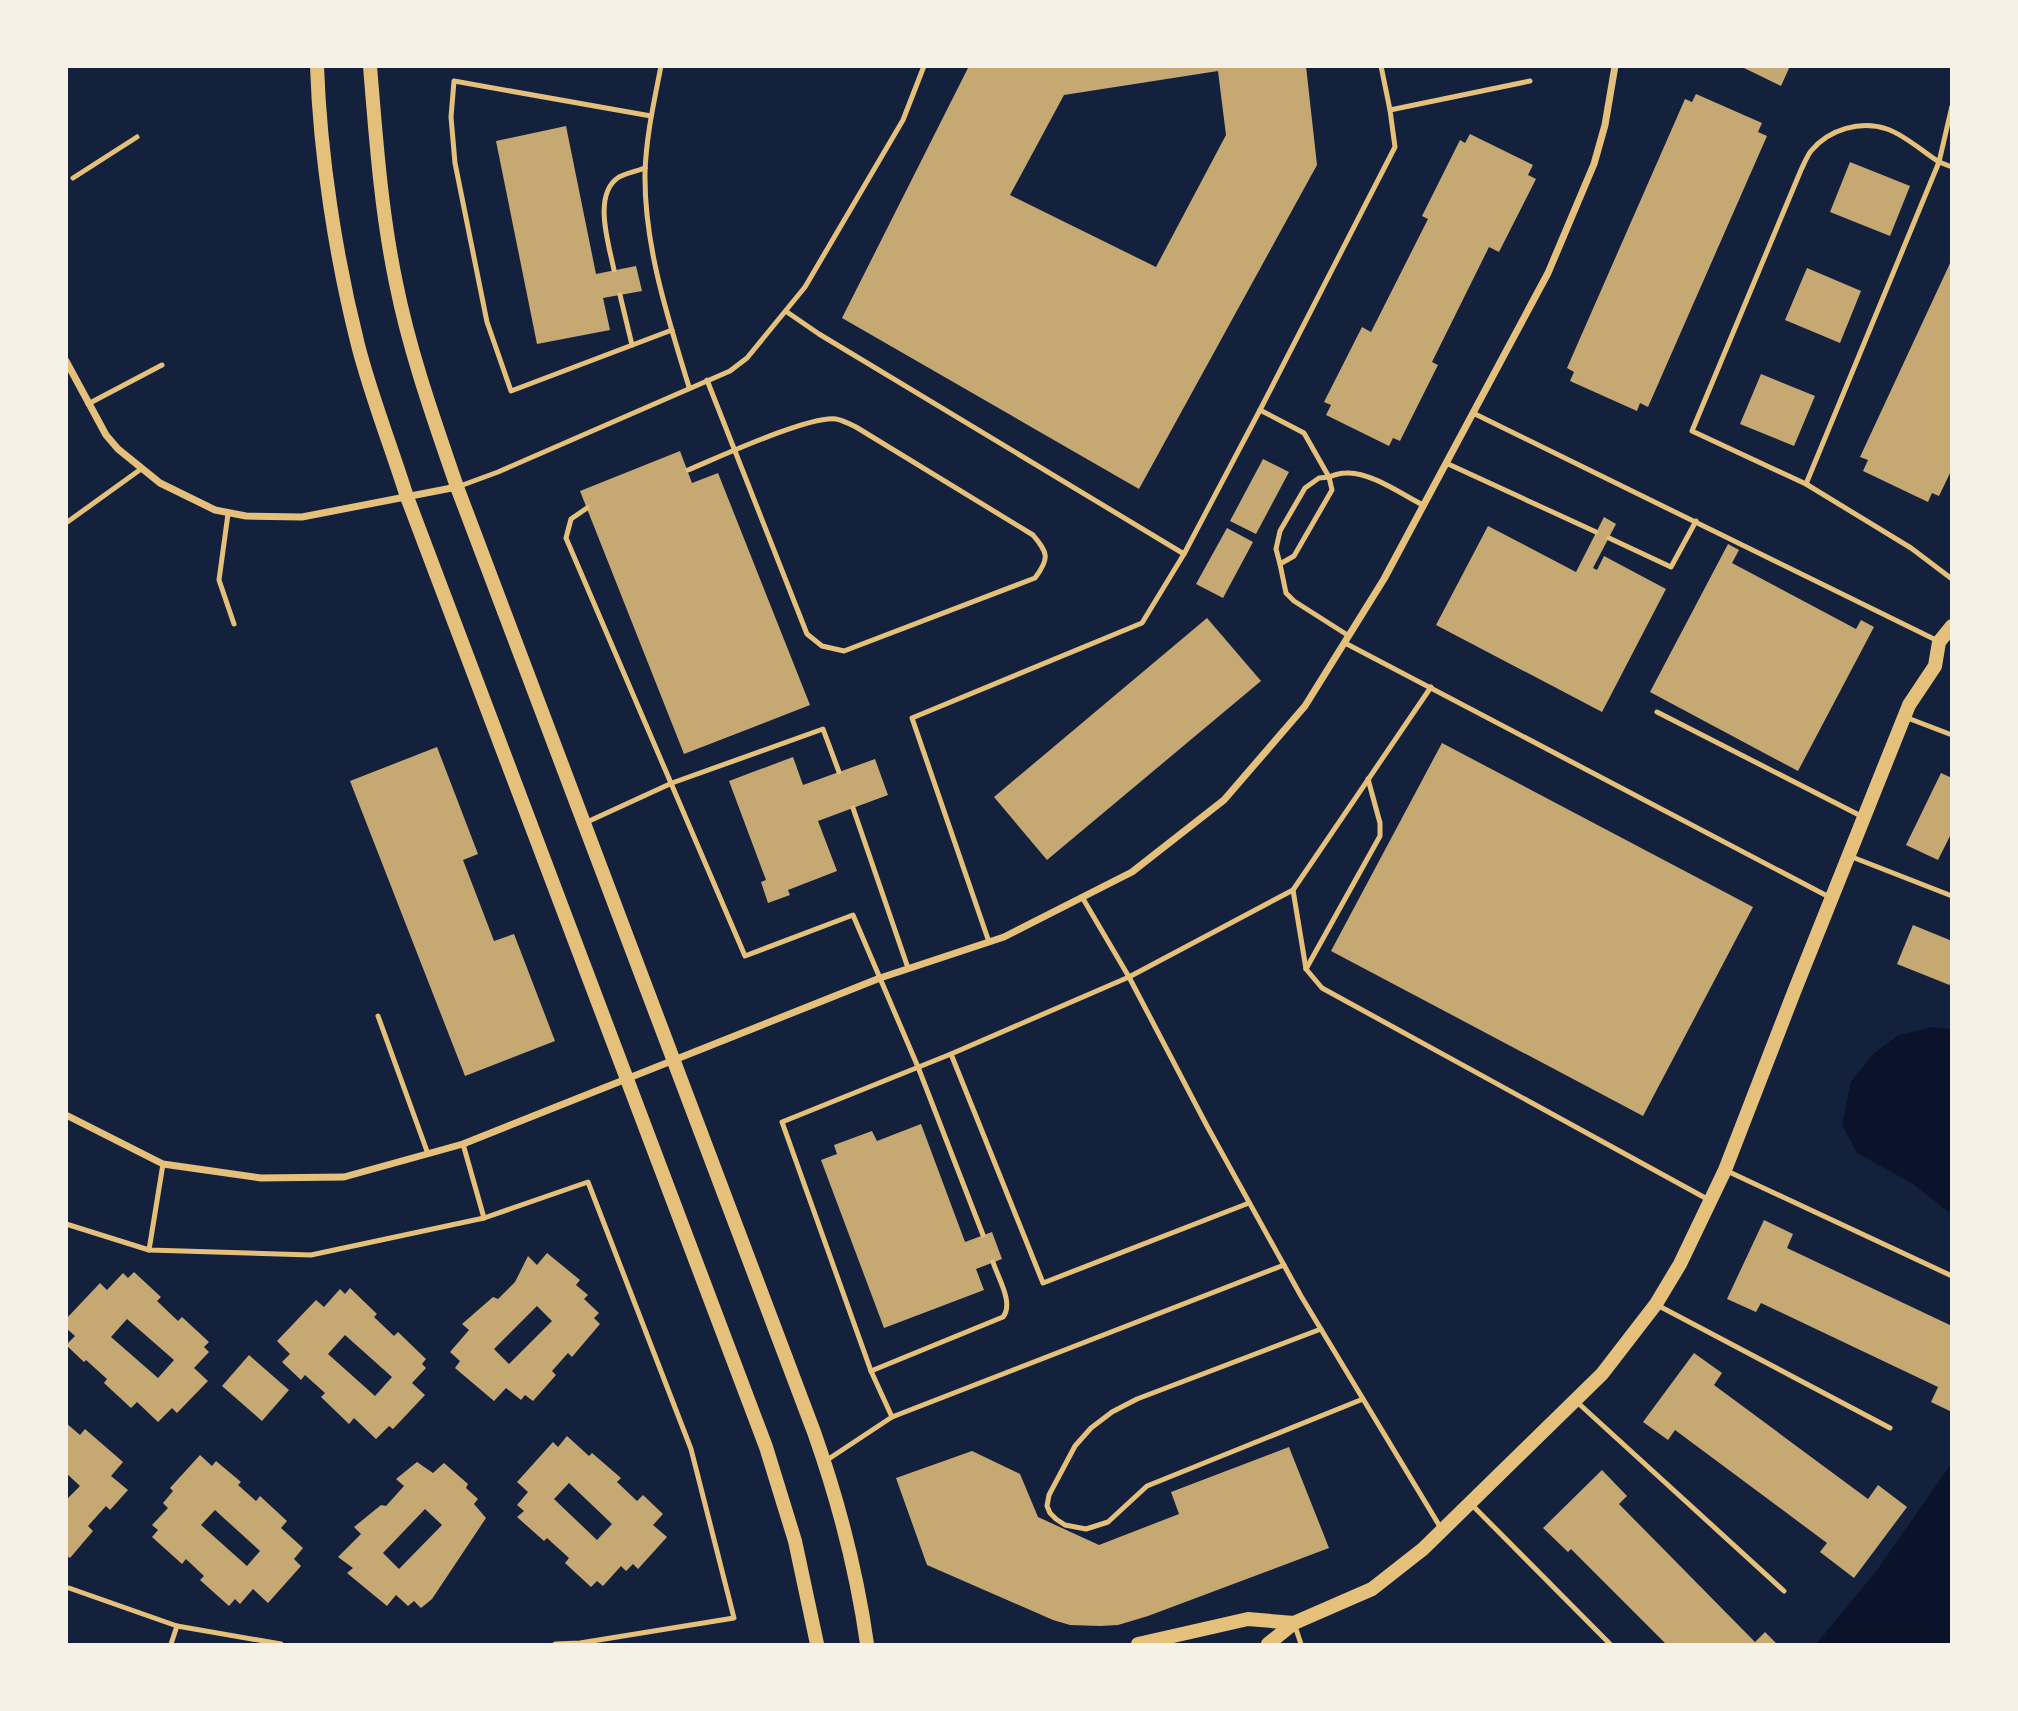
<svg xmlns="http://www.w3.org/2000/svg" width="2018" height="1711" font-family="Georgia,serif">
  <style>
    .water { fill: #0b132b }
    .building { fill: #c6a872; fill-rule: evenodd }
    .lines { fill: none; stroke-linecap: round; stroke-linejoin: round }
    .service { stroke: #e5c07b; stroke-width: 5 }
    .minor { stroke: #e5c07b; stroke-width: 7 }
    .secondary { stroke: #e5c07b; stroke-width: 14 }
  </style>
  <rect width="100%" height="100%" fill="#14213d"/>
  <!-- water -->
  <g class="water">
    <path d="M1933,1027L1951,1029V1214L1913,1184L1857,1153L1842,1125L1851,1081L1875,1052L1899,1035Z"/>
    <path d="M1951,1464V1644H1816L1877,1570Z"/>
  </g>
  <!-- building -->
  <g class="building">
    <path d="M969,66H1306L1317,165L1139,489L842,318ZM1218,71L1226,135L1156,267L1010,195L1064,95Z"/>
    <path d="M1740,66H1790L1781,86Z"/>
    <path d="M1696,94L1762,123L1758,132L1767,136L1648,407L1640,403L1637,411L1570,381L1574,372L1567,368L1685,99L1692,102Z"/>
    <path d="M566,126L596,274L636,266L642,291L603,298L610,330L537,344L496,141Z"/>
    <path d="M1470,134L1533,165L1528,175L1536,179L1499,252L1489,247L1432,362L1438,365L1400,441L1393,438L1389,446L1326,415L1331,405L1324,402L1362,327L1371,332L1428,219L1422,216L1460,140L1465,143Z"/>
    <path d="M1850,162L1910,186L1890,236L1830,212Z"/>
    <path d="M1952,259V469L1939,496L1932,493L1928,502L1863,471L1868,460L1860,457Z"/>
    <path d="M1807,268L1861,291L1840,343L1785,320Z"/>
    <path d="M1761,374L1815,396L1794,446L1740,424Z"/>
    <path d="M680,451L692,483L718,473L810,705L684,754L580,491Z"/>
    <path d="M1263,459L1289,472L1256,534L1230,521Z"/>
    <path d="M1604,517L1616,524L1593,568L1597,570L1604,556L1666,589L1602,712L1436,625L1488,526L1576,572Z"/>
    <path d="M1227,528L1253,542L1223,598L1196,584Z"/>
    <path d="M1728,544L1739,550L1732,563L1856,629L1861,620L1874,627L1798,771L1650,692Z"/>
    <path d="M1207,618L1261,681L1047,860L994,797Z"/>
    <path d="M1442,743L1753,907L1643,1116L1331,951Z"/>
    <path d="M437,747L478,854L463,860L494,941L514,934L555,1041L465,1076L350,781Z"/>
    <path d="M793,757L803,785L875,759L888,795L818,821L837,871L788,890L790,895L768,903L761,882L766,880L729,781Z"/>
    <path d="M1941,773L1952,778V832L1938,860L1906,845Z"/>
    <path d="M1913,925L1952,941V986L1897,964Z"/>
    <path d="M921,1124L965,1242L992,1232L1002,1259L976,1269L984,1290L884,1328L821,1160L837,1154L834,1145L872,1131L877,1141Z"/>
    <path d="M1764,1220L1793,1234L1787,1248L1952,1326V1412L1931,1402L1938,1387L1761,1303L1756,1312L1727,1299Z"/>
    <path d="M547,1253L580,1280L576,1285L588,1295L584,1299L599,1313L594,1318L600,1324L572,1357L568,1353L552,1371L556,1375L533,1401L525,1395L521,1400L506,1388L494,1401L455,1368L460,1361L450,1352L469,1330L462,1324L493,1297L498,1299L515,1282L528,1256L537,1265ZM537,1306L552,1321L509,1364L494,1349Z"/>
    <path d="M134,1272L161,1297L157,1301L178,1321L182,1317L209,1342L204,1347L209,1352L194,1368L208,1381L177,1413L172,1408L158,1422L137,1402L131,1408L104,1383L107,1379L86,1360L84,1362L66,1345L75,1336L66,1328V1319L100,1283L107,1290L123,1273L128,1278ZM127,1319L174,1360L158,1378L111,1337Z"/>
    <path d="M350,1288L377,1314L374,1317L394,1336L398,1332L426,1359L422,1364L426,1368L412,1383L425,1395L393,1429L389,1426L376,1439L354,1418L349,1424L321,1397L325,1393L305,1375L301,1380L282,1362L290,1354L277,1341L316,1300L324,1307L340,1289L345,1294ZM345,1335L392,1377L375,1396L328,1354Z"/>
    <path d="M1694,1353L1722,1373L1714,1385L1868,1499L1878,1485L1907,1507L1854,1578L1820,1552L1827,1543L1675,1430L1668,1440L1643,1422Z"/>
    <path d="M249,1355L289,1390L262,1421L222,1386Z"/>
    <path d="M66,1423L80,1435L85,1429L123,1462L111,1476L128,1490L110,1510L106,1506L88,1526L93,1531L70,1558L66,1555V1500L80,1486L66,1473Z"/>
    <path d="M567,1436L589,1456L592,1453L621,1478L617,1482L637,1501L643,1495L663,1514L653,1525L667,1537L638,1569L633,1564L626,1571L621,1566L603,1586L597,1581L591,1587L565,1563L569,1558L547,1538L544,1541L517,1517L524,1511L517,1505L528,1492L517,1482L553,1442L558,1447ZM569,1483L612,1524L597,1540L554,1499Z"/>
    <path d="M1289,1447L1329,1548L1148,1616L1118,1625L1100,1626L1070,1625L1053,1620L927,1565L896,1478L972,1451L1020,1474L1038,1517L1099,1545L1179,1514L1171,1492Z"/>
    <path d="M200,1455L212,1466L216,1461L241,1482L238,1485L256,1501L260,1496L287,1521L281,1528L303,1548L294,1559L301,1566L268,1603L253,1589L240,1604L235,1599L229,1606L200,1580L204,1576L186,1559L182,1564L152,1537L158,1530L152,1525L168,1508L163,1503L173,1491L170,1488ZM215,1510L260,1551L247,1566L201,1525Z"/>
    <path d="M417,1462L433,1473L444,1463L468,1484L466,1488L478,1499L474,1504L486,1518L432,1599L421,1608L414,1601L408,1606L396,1595L387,1606L347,1573L353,1568L338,1557L361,1534L354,1527L381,1505L386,1506L404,1486L396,1479ZM425,1509L442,1525L399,1569L383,1553Z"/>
    <path d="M1602,1470L1627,1496L1619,1504L1755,1642L1765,1632L1777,1644H1666L1571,1549L1568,1552L1543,1528Z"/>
  </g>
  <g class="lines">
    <!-- service -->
    <g class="service">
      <path d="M661,66C654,102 646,137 645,173C644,246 668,318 689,387"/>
      <path d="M1381,66L1390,110"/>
      <path d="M1952,106L1939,162C1923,152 1905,135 1887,129C1861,120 1829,129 1811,151C1807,156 1804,164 1801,170L1692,431L1806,484L1911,548L1952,579"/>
      <path d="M651,116L454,81L451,117L455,163L487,322L511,391L672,330"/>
      <path d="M73,178L137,137"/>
      <path d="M614,270C609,245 592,194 619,177C627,173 637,171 645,168"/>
      <path d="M620,295L632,345"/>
      <path d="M787,312L819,334L1184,554L1142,623L912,718L989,942"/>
      <path d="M88,404L162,365"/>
      <path d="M1473,413L1938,641"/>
      <path d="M1446,463L1596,532"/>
      <path d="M688,470C717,458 810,415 836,419C842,420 850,424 856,427L1033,535C1048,553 1050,558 1035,578L844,651L822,646L807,634L707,380"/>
      <path d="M1806,484L1939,162L1952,167"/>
      <path d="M460,486L498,472L730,371L747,358L805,287L903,120L924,66"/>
      <path d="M587,508L571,519L566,538L745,956L853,915L918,1067L983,1235"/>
      <path d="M228,514L219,580L234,624"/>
      <path d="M66,523L141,469"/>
      <path d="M1609,538L1671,567L1696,521"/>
      <path d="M1184,554L1260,410"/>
      <path d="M1280,564L1276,549L1280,531L1305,488L1319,478L1329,477L1304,433L1260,410L1395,147L1390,110L1530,81"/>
      <path d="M1349,636L1294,601L1286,593L1280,564L1294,556L1332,490L1329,477C1334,475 1340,473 1346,473C1369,471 1403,495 1423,505"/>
      <path d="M1345,643L1831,898"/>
      <path d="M1657,712L1863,817"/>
      <path d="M1905,717L1952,735"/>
      <path d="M853,808L908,968"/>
      <path d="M587,822L672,783L823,729L839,772"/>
      <path d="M1852,857L1952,896"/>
      <path d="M1293,890L1306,969L1322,988L1709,1200"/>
      <path d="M1082,897L1129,977L1207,1126L1301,1296L1442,1530"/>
      <path d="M1306,969L1380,836V823L1368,779"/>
      <path d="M378,1016L428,1154"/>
      <path d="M463,1144L484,1218"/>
      <path d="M1725,1170L1952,1276"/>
      <path d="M1249,1203L1043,1283L951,1054L1129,977L1293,890L1431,687"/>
      <path d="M66,1224L149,1250L311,1255L484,1218L588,1182L691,1449L734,1618L580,1643L555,1644"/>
      <path d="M149,1250L163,1164"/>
      <path d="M1659,1306L1890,1428"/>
      <path d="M1321,1329L1137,1399L1112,1412L1091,1428L1075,1446L1049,1495L1047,1506L1050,1513L1056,1519L1065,1525L1086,1529L1108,1522L1147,1486L1363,1399"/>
      <path d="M871,1371L1003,1317C1014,1303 998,1278 993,1262"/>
      <path d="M1577,1402L1784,1591"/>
      <path d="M892,1417L1284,1265"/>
      <path d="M827,1460L892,1417L871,1371L782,1122L951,1054"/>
      <path d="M1472,1505L1610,1644"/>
      <path d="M69,1588L177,1626L281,1644"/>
      <path d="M1295,1626L1301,1644"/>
      <path d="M171,1644L177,1626"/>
    </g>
    <!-- minor -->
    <g class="minor">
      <path d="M66,361L106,435L118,449L160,483L215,510L246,516L302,517L457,487"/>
      <path d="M66,1115L163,1164L261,1178L344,1177L463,1144L880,978L1004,937L1132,872L1224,800L1305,706L1384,579L1548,273L1594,164L1605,125L1615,66"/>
    </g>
    <!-- secondary -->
    <g class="secondary">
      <path d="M317,66C320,156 336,258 358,345C371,396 391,446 407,497L766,1447L795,1541L817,1644"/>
      <path d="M370,66C376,139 381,211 396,283C410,353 434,420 457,487L814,1432C838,1500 857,1573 867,1644"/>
      <path d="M1138,1644L1248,1619L1294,1623"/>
      <path d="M1268,1644L1294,1623L1372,1589L1423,1549L1602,1374L1656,1304L1680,1264L1725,1170L1794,992L1909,705L1935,666L1939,642L1952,626"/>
    </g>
  </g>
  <!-- border -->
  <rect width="2018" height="1711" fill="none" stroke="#f6f1e7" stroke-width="136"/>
</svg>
